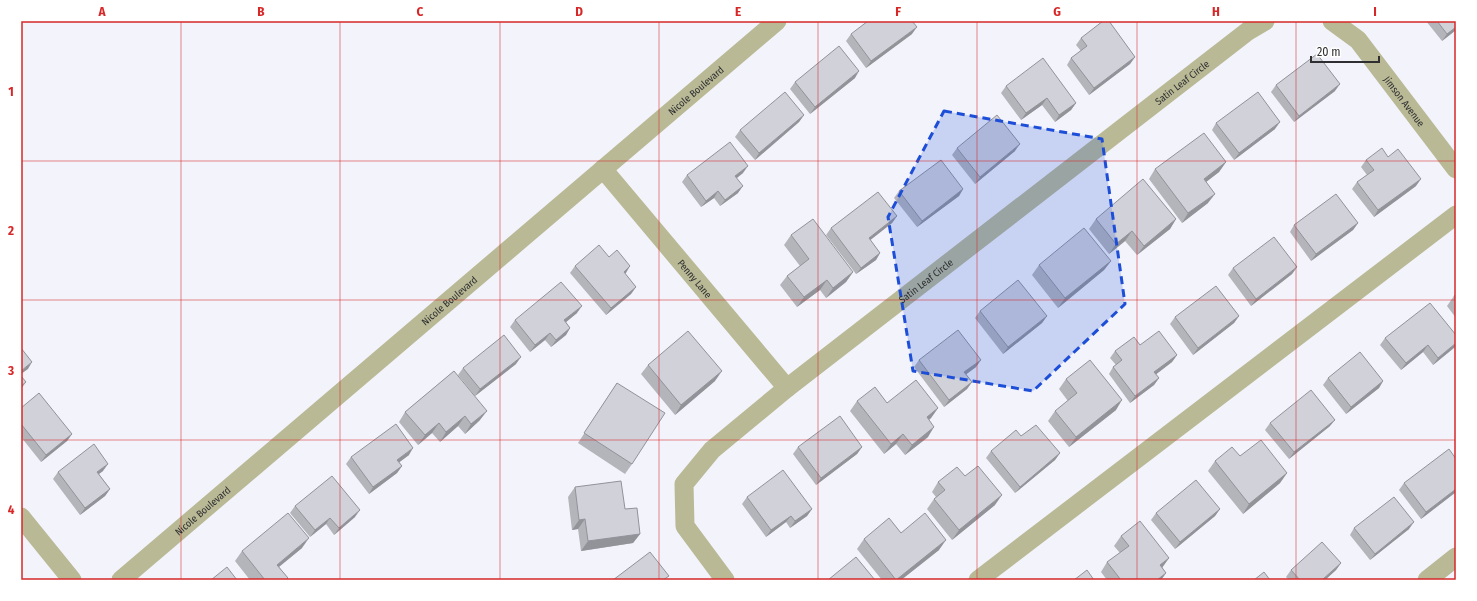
<svg xmlns="http://www.w3.org/2000/svg" width="1477" height="601" font-family="'Fira Sans Condensed',sans-serif">
  <style>
    .lines { fill: none; stroke-linecap: round; stroke-linejoin: round }
    .minor { stroke: #b9b996; stroke-width: 19 }
    .wall { fill: #b4b4bb }
    .shaded-wall { fill: #929299 }
    .building { fill: #d1d1da; stroke: #929299 }
    .marked { fill: #1d4ed8; fill-opacity: 0.2; stroke: #1d4ed8; stroke-width: 3; stroke-dasharray: 8 5; stroke-linejoin: round }
    .grid { fill: none; stroke: #d62828; stroke-width: 1; stroke-opacity: 0.55 }
    .labels { text-anchor: middle; stroke-width: 3; stroke-linejoin: round; paint-order: stroke }
    .street-label { font-size: 10px; fill: #2f2f32; stroke: #fff }
    .neatline { fill: none; stroke: #d62828; stroke-width: 1.5 }
    .grid-label { font-size: 13px; text-anchor: middle; font-weight: bold; fill: #d62828 }
  </style>
  <rect width="100%" height="100%" fill="#f3f3fb"/>
  <g class="lines">
    <!-- minor -->
    <g class="minor">
      <path id="s1" d="M1332,21L1358,40L1456,169"/>
      <path id="s2" d="M603,169L787,388"/>
      <path d="M21,517L72,580"/>
      <path id="s3" d="M121,580L777,21"/>
      <path id="s4" d="M725,580L685,526L684,484L712,450L787,388L1248,31L1265,21"/>
      <path d="M978,580L1456,215"/>
      <path d="M1427,580L1456,557"/>
    </g>
  </g>
  <!-- wall -->
  <g class="wall">
    <path d="M1426,21H1456V30L1442,41Z"/>
    <path d="M851,34H912L866,68L846,41Z"/>
    <path d="M1081,38L1135,57L1130,64L1089,95L1067,65L1071,58L1081,51L1076,45Z"/>
    <path d="M855,78L810,114L790,89L795,82Z"/>
    <path d="M1276,85L1335,91L1294,122L1271,92Z"/>
    <path d="M1006,86L1076,103L1071,110L1055,122L1042,105L1021,120L1001,93Z"/>
    <path d="M804,115L799,122L755,160L735,137L740,130Z"/>
    <path d="M1216,123L1275,129L1234,160L1212,130Z"/>
    <path d="M957,148L1015,151L975,184L952,155Z"/>
    <path d="M1388,157L1416,186L1374,217L1352,189L1357,182L1367,175L1361,167L1366,160Z"/>
    <path d="M1226,162L1219,172L1206,182L1208,203L1182,223L1149,179L1155,169Z"/>
    <path d="M743,173L737,178L738,193L720,206L714,198L701,207L682,182L687,175Z"/>
    <path d="M963,189L959,196L917,227L894,198L899,191Z"/>
    <path d="M897,216L892,223L870,240L880,253L876,260L856,274L826,235L831,228Z"/>
    <path d="M1096,219H1176L1170,229L1137,255L1125,241L1109,254L1089,229Z"/>
    <path d="M1358,223L1353,230L1311,261L1290,232L1294,225Z"/>
    <path d="M791,235L853,272L846,282L826,298L820,290L797,307L780,285L787,276L800,266L784,245Z"/>
    <path d="M609,257L625,274L636,287L631,294L606,315L570,273L575,266Z"/>
    <path d="M1111,261L1104,270L1058,308L1032,275L1039,265Z"/>
    <path d="M1297,267L1292,274L1251,306L1228,275L1233,268Z"/>
    <path d="M1456,294V318L1447,306L1454,296Z"/>
    <path d="M980,311L1047,316L1042,323L1003,354L975,318Z"/>
    <path d="M577,313L566,322L570,328L566,335L551,347L545,340L530,352L510,327L515,320Z"/>
    <path d="M1239,316L1234,323L1193,355L1170,324L1175,317Z"/>
    <path d="M1385,338L1455,347L1433,365L1423,352L1401,370L1380,345Z"/>
    <path d="M1140,345L1177,355L1172,362L1156,374L1159,378L1154,385L1130,403L1109,374L1113,367L1116,365L1110,358L1115,351Z"/>
    <path d="M919,360L976,367L966,374L972,382L967,389L944,407L914,367Z"/>
    <path d="M516,364L475,396L458,375L463,368Z"/>
    <path d="M648,365L715,381L675,415L641,374Z"/>
    <path d="M454,371L480,420L465,434L458,426L440,442L432,433L418,445L399,422L405,412Z"/>
    <path d="M1328,378L1383,381L1379,388L1346,414L1323,385Z"/>
    <path d="M1066,379L1116,410L1069,447L1048,421L1055,411L1068,401L1059,389Z"/>
    <path d="M617,383L632,464L625,474L578,443Z"/>
    <path d="M857,401L887,403L938,408L931,418L929,420L928,437L905,455L896,444L884,454L850,411Z"/>
    <path d="M21,408L72,434L67,441L41,462L21,437Z"/>
    <path d="M1270,423L1330,426L1289,459L1265,430Z"/>
    <path d="M1021,436L1060,453L1055,460L1015,493L986,458L991,451Z"/>
    <path d="M798,447H862L857,454L816,485L793,454Z"/>
    <path d="M409,455L399,462L402,466L397,473L369,494L346,464L351,457Z"/>
    <path d="M1240,456L1287,473L1280,483L1243,514L1208,471L1215,461Z"/>
    <path d="M103,471L99,474L110,489L105,496L80,515L53,479L58,472Z"/>
    <path d="M965,476L995,505L952,540L927,509L934,499L936,497L932,492L938,482Z"/>
    <path d="M1404,483L1456,492L1421,519L1399,490Z"/>
    <path d="M575,487L625,509L640,534L633,543L581,551L578,529L572,530L568,497Z"/>
    <path d="M747,497L812,509L807,516L790,528L786,522L766,537L742,504Z"/>
    <path d="M295,506L355,517L334,535L326,524L310,537L290,513Z"/>
    <path d="M1220,509L1215,516L1175,549L1151,520L1156,513Z"/>
    <path d="M1354,528L1409,529L1370,560L1350,535Z"/>
    <path d="M901,533L939,550L901,580H882L857,549L864,539Z"/>
    <path d="M1121,536L1169,558L1162,567L1166,573L1161,580H1107L1101,572L1107,562L1120,553L1114,546Z"/>
    <path d="M302,548L279,567L288,578L287,580H250L235,561L242,551Z"/>
    <path d="M1341,563L1336,570L1325,580H1289L1286,577L1291,570Z"/>
  </g>
  <!-- shaded-wall -->
  <g class="shaded-wall">
    <path d="M917,27L912,34L866,68L871,61Z"/>
    <path d="M1456,27V30L1442,41L1447,34Z"/>
    <path d="M1135,57L1130,64L1089,95L1094,88Z"/>
    <path d="M859,71L855,78L810,114L815,107Z"/>
    <path d="M1340,84L1335,91L1294,122L1299,116Z"/>
    <path d="M1047,98L1042,105L1021,120L1026,113Z"/>
    <path d="M1076,103L1071,110L1055,122L1059,115Z"/>
    <path d="M804,115L799,122L755,160L759,153Z"/>
    <path d="M1280,122L1275,129L1234,160L1239,153Z"/>
    <path d="M1020,144L1015,151L975,184L980,177Z"/>
    <path d="M1226,162L1219,172L1197,189L1204,179Z"/>
    <path d="M748,166L743,173L730,183L735,176Z"/>
    <path d="M1421,179L1416,186L1374,217L1378,210Z"/>
    <path d="M743,186L738,193L720,206L725,200Z"/>
    <path d="M963,189L959,196L917,227L922,221Z"/>
    <path d="M718,191L714,198L701,207L706,201Z"/>
    <path d="M1215,194L1208,203L1182,223L1188,213Z"/>
    <path d="M897,216L892,223L864,245L869,238Z"/>
    <path d="M1176,219L1170,229L1137,255L1144,246Z"/>
    <path d="M1358,223L1353,230L1311,261L1316,254Z"/>
    <path d="M1132,231L1125,241L1109,254L1116,244Z"/>
    <path d="M880,253L876,260L856,274L861,268Z"/>
    <path d="M1111,261L1104,270L1058,308L1065,298Z"/>
    <path d="M630,266L626,273L619,279L624,272Z"/>
    <path d="M1297,267L1292,274L1251,306L1256,299Z"/>
    <path d="M853,272L846,282L826,298L833,288Z"/>
    <path d="M827,280L820,290L797,307L804,297Z"/>
    <path d="M636,287L631,294L606,315L611,308Z"/>
    <path d="M582,306L577,313L560,327L564,320Z"/>
    <path d="M1047,316L1042,323L1003,354L1008,347Z"/>
    <path d="M1239,316L1234,323L1193,355L1198,348Z"/>
    <path d="M570,328L566,335L551,347L556,340Z"/>
    <path d="M550,333L545,340L530,352L535,345Z"/>
    <path d="M1456,343V345L1455,347L1433,365L1438,358Z"/>
    <path d="M1428,345L1423,352L1401,370L1406,363Z"/>
    <path d="M1177,355L1172,362L1150,379L1154,372Z"/>
    <path d="M521,357L516,364L475,396L480,389Z"/>
    <path d="M981,360L976,367L960,379L964,372Z"/>
    <path d="M32,362L28,369L21,374V371Z"/>
    <path d="M722,371L715,381L675,415L681,405Z"/>
    <path d="M1159,378L1154,385L1130,403L1135,396Z"/>
    <path d="M1383,381L1379,388L1346,414L1351,407Z"/>
    <path d="M26,382L21,389V386Z"/>
    <path d="M972,382L967,389L944,407L949,400Z"/>
    <path d="M1122,400L1116,410L1069,447L1076,437Z"/>
    <path d="M938,408L931,418L920,427L927,417Z"/>
    <path d="M487,411L480,420L465,434L471,424Z"/>
    <path d="M465,416L458,426L440,442L446,432Z"/>
    <path d="M1335,420L1330,426L1289,459L1294,452Z"/>
    <path d="M439,423L432,433L418,445L425,435Z"/>
    <path d="M934,427L928,437L905,455L912,445Z"/>
    <path d="M72,434L67,441L41,462L46,455Z"/>
    <path d="M903,434L896,444L884,454L891,444Z"/>
    <path d="M862,447L857,454L816,485L821,478Z"/>
    <path d="M413,448L409,455L393,467L397,460Z"/>
    <path d="M1060,453L1055,460L1015,493L1020,487Z"/>
    <path d="M108,464L103,471L93,478L97,472Z"/>
    <path d="M402,466L397,473L369,494L373,487Z"/>
    <path d="M1287,473L1280,483L1243,514L1249,504Z"/>
    <path d="M110,489L105,496L80,515L85,508Z"/>
    <path d="M1456,489V492L1421,519L1426,512Z"/>
    <path d="M1002,495L995,505L952,540L959,530Z"/>
    <path d="M812,509L807,516L790,528L795,521Z"/>
    <path d="M1220,509L1215,516L1175,549L1180,542Z"/>
    <path d="M360,510L355,517L334,535L339,528Z"/>
    <path d="M791,516L786,522L766,537L771,530Z"/>
    <path d="M330,518L326,524L310,537L315,530Z"/>
    <path d="M585,519L578,529L572,530L579,520Z"/>
    <path d="M1414,522L1409,529L1370,560L1375,554Z"/>
    <path d="M640,534L633,543L581,551L588,541Z"/>
    <path d="M309,538L302,548L270,574L277,565Z"/>
    <path d="M946,540L939,550L901,580H896Z"/>
    <path d="M1169,558L1162,568L1160,565Z"/>
    <path d="M1341,563L1336,570L1325,580H1322Z"/>
    <path d="M1166,573L1161,580H1157Z"/>
  </g>
  <!-- building -->
  <g class="building">
    <path d="M868,21H912L917,27L871,61L851,34Z"/>
    <path d="M1103,21H1109L1135,57L1094,88L1071,58L1087,46L1081,38Z"/>
    <path d="M1437,21H1456V27L1447,34Z"/>
    <path d="M839,46L859,71L815,107L795,82Z"/>
    <path d="M1317,54L1340,84L1299,116L1276,85Z"/>
    <path d="M1043,58L1076,103L1059,115L1047,98L1026,113L1006,86Z"/>
    <path d="M785,92L804,115L759,153L740,130Z"/>
    <path d="M1258,92L1280,122L1239,153L1216,123Z"/>
    <path d="M997,115L1020,144L980,177L957,148Z"/>
    <path d="M1204,133L1226,162L1204,179L1215,194L1188,213L1155,169Z"/>
    <path d="M730,142L748,166L735,176L743,186L725,200L718,191L706,201L687,175Z"/>
    <path d="M1382,148L1388,157L1398,149L1421,179L1378,210L1357,182L1374,170L1366,160Z"/>
    <path d="M941,160L963,189L922,221L899,191Z"/>
    <path d="M1143,179L1176,219L1144,246L1132,231L1116,244L1096,219Z"/>
    <path d="M878,192L897,216L869,238L880,253L861,268L831,228Z"/>
    <path d="M1336,194L1358,223L1316,254L1294,225Z"/>
    <path d="M813,219L853,272L833,288L827,280L804,297L787,276L809,259L791,235Z"/>
    <path d="M1084,228L1111,261L1065,298L1039,265Z"/>
    <path d="M1274,237L1297,267L1256,299L1233,268Z"/>
    <path d="M599,245L609,257L617,250L630,266L624,272L636,287L611,308L575,266Z"/>
    <path d="M1018,280L1047,316L1008,347L980,311Z"/>
    <path d="M561,282L582,306L564,320L570,328L556,340L550,333L535,345L515,320Z"/>
    <path d="M1216,286L1239,316L1198,348L1175,317Z"/>
    <path d="M1456,294V299L1454,296Z"/>
    <path d="M1430,303L1456,335V343L1438,358L1428,345L1406,363L1385,338Z"/>
    <path d="M958,330L981,360L964,372L972,382L949,400L919,360Z"/>
    <path d="M688,331L722,371L681,405L648,365Z"/>
    <path d="M1159,331L1177,355L1154,372L1159,378L1135,396L1113,367L1122,360L1115,351L1134,337L1140,345Z"/>
    <path d="M504,335L521,357L480,389L463,368Z"/>
    <path d="M21,348L32,362L21,371Z"/>
    <path d="M1360,352L1383,381L1351,407L1328,378Z"/>
    <path d="M1090,360L1122,400L1076,437L1055,411L1077,393L1066,379Z"/>
    <path d="M454,371L487,411L471,424L465,416L446,432L439,423L425,435L405,412Z"/>
    <path d="M21,376L26,382L21,386Z"/>
    <path d="M916,380L938,408L927,417L934,427L912,445L903,434L891,444L857,401L875,387L887,403Z"/>
    <path d="M617,383L665,413L632,464L584,433Z"/>
    <path d="M1311,390L1335,420L1294,452L1270,423Z"/>
    <path d="M39,393L72,434L46,455L21,424V408Z"/>
    <path d="M840,416L862,447L821,478L798,447Z"/>
    <path d="M396,424L413,448L397,460L402,466L373,487L351,457Z"/>
    <path d="M1036,425L1060,453L1020,487L991,451L1016,430L1021,436Z"/>
    <path d="M1261,440L1287,473L1249,504L1215,461L1232,447L1240,456Z"/>
    <path d="M94,444L108,464L97,472L110,489L85,508L58,472Z"/>
    <path d="M1449,449L1456,459V489L1426,512L1404,483Z"/>
    <path d="M978,466L1002,495L959,530L934,499L945,490L938,482L957,467L965,476Z"/>
    <path d="M783,470L812,509L795,521L791,516L771,530L747,497Z"/>
    <path d="M332,476L360,510L339,528L330,518L315,530L295,506Z"/>
    <path d="M1196,480L1220,509L1180,542L1156,513Z"/>
    <path d="M621,481L625,509L637,508L640,534L588,541L585,519L579,520L575,487Z"/>
    <path d="M1394,497L1414,522L1375,554L1354,528Z"/>
    <path d="M288,513L309,538L277,565L288,578L286,580H265L242,551Z"/>
    <path d="M925,513L946,540L896,580L864,539L889,518L901,533Z"/>
    <path d="M1140,521L1169,558L1160,565L1166,573L1157,580H1121L1107,562L1129,546L1121,536Z"/>
    <path d="M1322,542L1341,563L1322,580H1300L1291,570Z"/>
    <path d="M650,552L669,576L663,580H613Z"/>
    <path d="M856,557L875,580H828Z"/>
    <path d="M227,567L237,580H211Z"/>
    <path d="M1087,570L1094,580H1074Z"/>
    <path d="M1264,572L1270,580H1254Z"/>
  </g>
  <!-- marked area -->
  <path class="marked" d="M944,111L1102,139L1125,304L1033,391L913,371L888,217Z"/>
  <!-- grid -->
  <path class="grid" d="M181,21V580M340,21V580M500,21V580M659,21V580M818,21V580M977,21V580M1137,21V580M1296,21V580M21,161H1456M21,300H1456M21,440H1456"/>
  <g class="labels">
    <!-- street labels -->
    <g class="street-label">
      <text dy="4" stroke="none"><textPath href="#s4" startOffset="750">Satin Leaf Circle</textPath></text>
      <text dy="4" stroke="none"><textPath href="#s3" startOffset="755">Nicole Boulevard</textPath></text>
      <text dy="4" stroke="none"><textPath href="#s1" startOffset="109">Jimson Avenue</textPath></text>
      <text dy="4" stroke="none"><textPath href="#s2" startOffset="143">Penny Lane</textPath></text>
      <text dy="4" stroke="none"><textPath href="#s4" startOffset="426">Satin Leaf Circle</textPath></text>
      <text dy="4" stroke="none"><textPath href="#s3" startOffset="431">Nicole Boulevard</textPath></text>
      <text dy="4" stroke="none"><textPath href="#s3" startOffset="107">Nicole Boulevard</textPath></text>
    </g>
  </g>
  <!-- border -->
  <rect width="1477" height="601" fill="none" stroke="#ffffff" stroke-width="44"/>
  <!-- scale -->
  <path d="M1311 56v6h68v-6" fill="none" stroke="#2f2f32" stroke-width="2"/>
  <text x="1317" y="56" font-size="12" fill="#2f2f32" stroke="#ffffff" stroke-width="3" paint-order="stroke">20 m</text>
  <rect x="22" y="22" width="1433" height="557" class="neatline"/>
  <g class="grid-label">
    <text x="102" y="16">A</text>
    <text x="261" y="16">B</text>
    <text x="420" y="16">C</text>
    <text x="579" y="16">D</text>
    <text x="738" y="16">E</text>
    <text x="898" y="16">F</text>
    <text x="1057" y="16">G</text>
    <text x="1216" y="16">H</text>
    <text x="1375" y="16">I</text>
    <text x="11" y="96">1</text>
    <text x="11" y="235">2</text>
    <text x="11" y="375">3</text>
    <text x="11" y="514">4</text>
  </g>
</svg>
